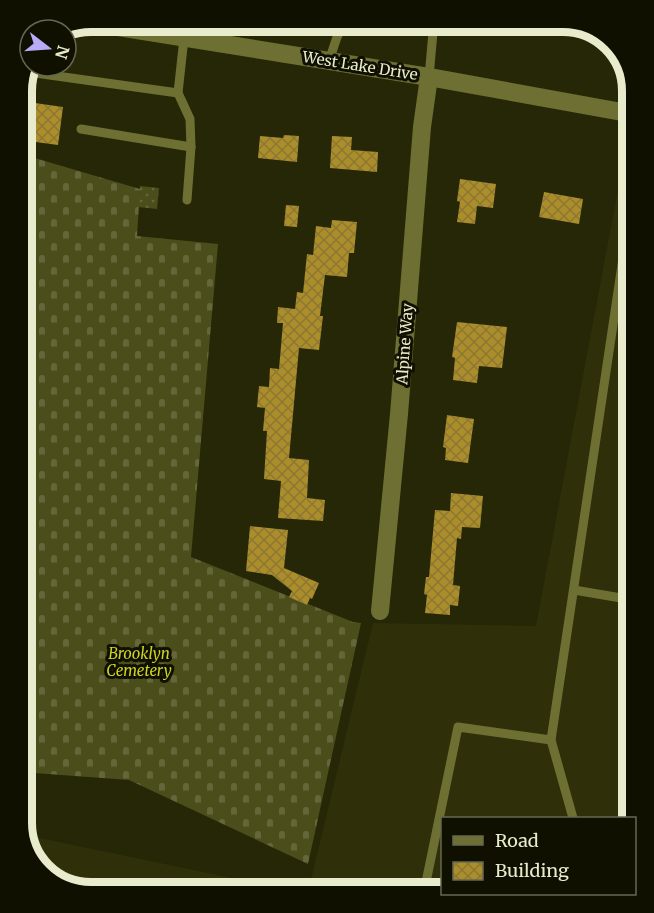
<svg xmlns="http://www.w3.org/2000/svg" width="654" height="913" font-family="Merriweather,serif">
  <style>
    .built { fill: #2f300a }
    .grass { fill: url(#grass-dots) }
    .cemetery { fill: url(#cemetery-stones) }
    .building { fill: url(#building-cross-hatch) }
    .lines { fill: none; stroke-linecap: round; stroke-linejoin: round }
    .service { stroke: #6d7032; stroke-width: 9 }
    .minor { stroke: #6d7032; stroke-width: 18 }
    .secondary { stroke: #6d7032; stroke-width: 18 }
    .labels { text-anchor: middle; stroke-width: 6; stroke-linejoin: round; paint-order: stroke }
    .street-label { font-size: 15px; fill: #e9eccc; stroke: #0f1000 }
    .park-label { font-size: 15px; font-style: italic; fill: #cfd323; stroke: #0f1000 }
    .rim { fill: none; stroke: #e9eccc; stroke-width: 8 }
  </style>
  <defs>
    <pattern id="grass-dots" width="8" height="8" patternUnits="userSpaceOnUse" patternTransform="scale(1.5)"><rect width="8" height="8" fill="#4b4d1b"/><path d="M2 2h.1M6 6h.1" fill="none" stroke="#65673b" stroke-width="1.8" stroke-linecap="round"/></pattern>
    <pattern id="cemetery-stones" width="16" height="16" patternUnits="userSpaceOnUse" patternTransform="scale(1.5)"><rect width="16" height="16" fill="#4b4d1b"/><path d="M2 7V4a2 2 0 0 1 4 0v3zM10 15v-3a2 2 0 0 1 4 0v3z" fill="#65673b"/></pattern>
    <pattern id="building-cross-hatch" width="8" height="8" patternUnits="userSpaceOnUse" patternTransform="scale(1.5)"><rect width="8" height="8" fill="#ab8d2c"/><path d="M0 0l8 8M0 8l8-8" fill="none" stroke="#8d7831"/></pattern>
  </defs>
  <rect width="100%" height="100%" fill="#262706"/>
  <!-- built -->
  <g class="built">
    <path d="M630,126L633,127V818H442V892H308L373,623L536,626Z"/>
    <path d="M25,835L299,892H86L55,882L31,857Z"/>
  </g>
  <!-- grass -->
  <path class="grass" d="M140,186L159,188L157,209L138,207Z"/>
  <!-- cemetery -->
  <path class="cemetery" d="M21,154L140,189L137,236L218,244L191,557L353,622L361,623L308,864L129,780L21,772Z"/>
  <!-- building -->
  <g class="building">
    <path d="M21,101L63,107L58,145L21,140Z"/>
    <path d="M284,135L299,136L297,162L258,158L260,136L283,138Z"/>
    <path d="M332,136L352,137L351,150L378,152L377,172L330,168Z"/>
    <path d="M460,179L496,184L493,208L477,206L475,224L457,222L460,202L457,201Z"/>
    <path d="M544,192L583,199L579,224L539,217Z"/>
    <path d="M286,205L299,206L297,227L284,226Z"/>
    <path d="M332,220L357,222L354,253H349L347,277L325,275L320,316H323L319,350L299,348L289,458L309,460L307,498L325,500L323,521L278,518L281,481L264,479L267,431H263L265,408L257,407L259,386L269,387L270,368L279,369L283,323H277L278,307L295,309L297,292L303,293L307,254L313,255L316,226L331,228Z"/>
    <path d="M457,322L507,327L502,368L479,366L477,383L453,380L455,358L452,357Z"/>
    <path d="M447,415L474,419L468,463L445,460L446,448L443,447Z"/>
    <path d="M451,493L483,496L480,528L462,527L461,539L457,538L453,585L460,586L458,606L450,605V615L425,613L427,595L424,594L426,577H429L435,510L450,511Z"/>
    <path d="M250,526L288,530L284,568L319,583L312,599L310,598L307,605L289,597L292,591L272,575L246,571Z"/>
  </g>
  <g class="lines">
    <!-- service -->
    <g class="service">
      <path d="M329,61L337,37L346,21"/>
      <path d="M28,72L178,93L184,38"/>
      <path d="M429,77L434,21"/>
      <path d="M178,93L190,119L191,147L187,200"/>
      <path d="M81,129L191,147"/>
      <path d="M574,590L633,600"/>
      <path d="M573,818L551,740L633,191"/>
      <path d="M424,892L458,727L551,740"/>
    </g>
    <!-- minor -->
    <path class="minor" d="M380,611L399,414L422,127L429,77"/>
    <!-- secondary -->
    <path class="secondary" d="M87,22L429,77L633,114"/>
  </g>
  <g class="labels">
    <!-- street labels -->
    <g class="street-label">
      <text transform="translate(360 66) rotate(9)" y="5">West Lake Drive</text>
      <text transform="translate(405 344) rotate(-86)" y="5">Alpine Way</text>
    </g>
    <!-- park labels -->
    <g class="park-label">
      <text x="139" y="659">Brooklyn<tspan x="139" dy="17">Cemetery</tspan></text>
    </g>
  </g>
  <!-- crop -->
  <path d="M0 0H654V913H0ZM91 32H563A59 59 0 0 1 622 91V823A59 59 0 0 1 563 882H91A59 59 0 0 1 32 823V91A59 59 0 0 1 91 32Z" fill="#0f1000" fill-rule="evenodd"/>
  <path class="rim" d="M91 32H563A59 59 0 0 1 622 91V823A59 59 0 0 1 563 882H91A59 59 0 0 1 32 823V91A59 59 0 0 1 91 32Z"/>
  <!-- legend -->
  <rect x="441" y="817" width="195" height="78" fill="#0f1000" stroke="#666852" stroke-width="1.5"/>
  <rect x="453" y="836" width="30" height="9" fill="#6d7032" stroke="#666852" stroke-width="1.5"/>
  <text x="495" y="847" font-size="18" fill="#e9eccc">Road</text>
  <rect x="453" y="862" width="30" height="18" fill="url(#building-cross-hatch)" stroke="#666852" stroke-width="1.5"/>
  <text x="495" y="877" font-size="18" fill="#e9eccc">Building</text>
  <!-- north arrow -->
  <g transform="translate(48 48) rotate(107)"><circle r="28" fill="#0f1000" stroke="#666852" stroke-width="1.5"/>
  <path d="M0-4.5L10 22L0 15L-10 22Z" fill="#b8abf7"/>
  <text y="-9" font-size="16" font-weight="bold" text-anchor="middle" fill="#e9eccc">N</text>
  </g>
</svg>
